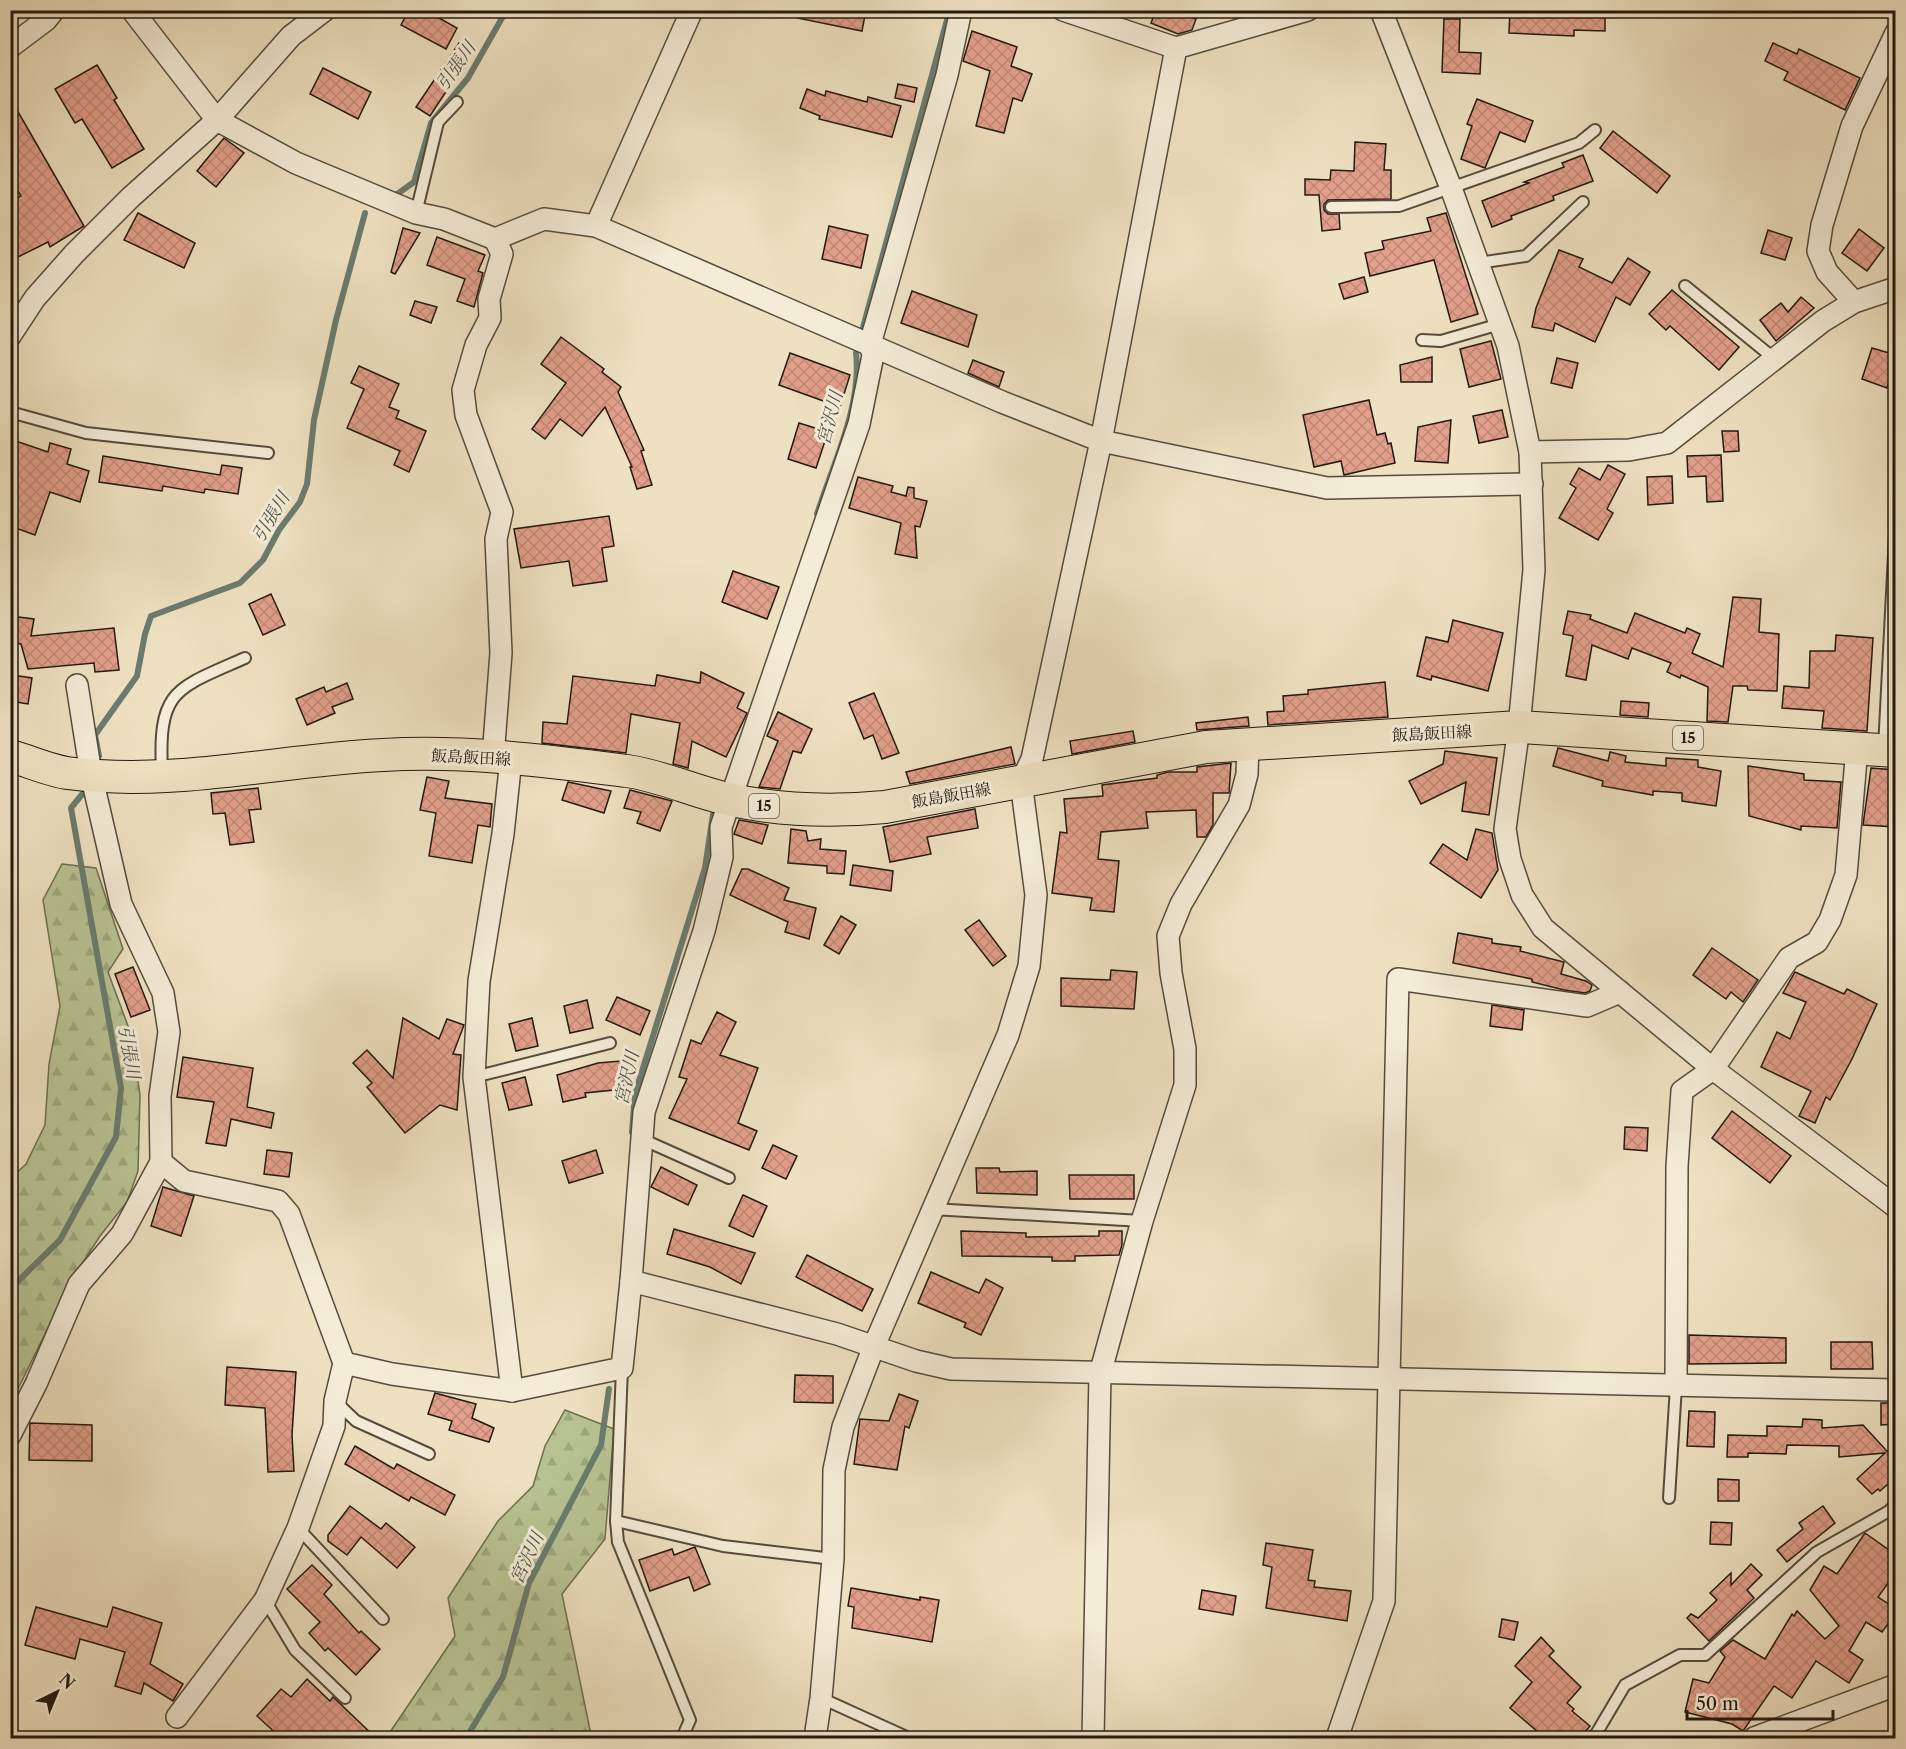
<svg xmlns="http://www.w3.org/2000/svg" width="1906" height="1749" font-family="'Libre Caslon Text','Noto Serif JP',serif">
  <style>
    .forest { fill: url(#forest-firs); stroke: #6d6e52; stroke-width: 1.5 }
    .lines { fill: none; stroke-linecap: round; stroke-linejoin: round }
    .stream { stroke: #6a7c6f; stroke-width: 6 }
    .building { fill: url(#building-cross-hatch); stroke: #221910; stroke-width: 1.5 }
    .service-casing { stroke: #554b3c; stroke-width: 14 }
    .minor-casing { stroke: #554b3c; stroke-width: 24 }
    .primary-casing { stroke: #221910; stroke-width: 34 }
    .service { stroke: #f4ecd7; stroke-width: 10 }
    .minor { stroke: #f4ecd7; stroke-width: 21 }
    .primary { stroke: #eee1c1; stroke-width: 32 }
    .labels { text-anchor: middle; stroke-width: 6; stroke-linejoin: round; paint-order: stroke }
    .shield { fill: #f4ecd7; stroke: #61584c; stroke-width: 1.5 }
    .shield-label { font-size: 15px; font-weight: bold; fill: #221910 }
    .street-label { font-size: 16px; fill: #221910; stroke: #f4ecd7 }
    .water-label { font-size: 18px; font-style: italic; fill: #4c5347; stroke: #f4ecd7 }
  </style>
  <defs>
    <pattern id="forest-firs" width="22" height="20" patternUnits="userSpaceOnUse" patternTransform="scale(1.5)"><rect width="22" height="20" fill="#b8c393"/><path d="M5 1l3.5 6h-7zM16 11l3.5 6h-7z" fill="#9ea77e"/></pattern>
    <pattern id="building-cross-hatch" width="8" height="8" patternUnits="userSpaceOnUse" patternTransform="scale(1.5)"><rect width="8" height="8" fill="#e29f8b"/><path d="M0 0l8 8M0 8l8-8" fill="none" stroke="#c28877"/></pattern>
  </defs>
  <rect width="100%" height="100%" fill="#eee1c1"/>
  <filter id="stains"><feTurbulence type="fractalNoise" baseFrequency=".00333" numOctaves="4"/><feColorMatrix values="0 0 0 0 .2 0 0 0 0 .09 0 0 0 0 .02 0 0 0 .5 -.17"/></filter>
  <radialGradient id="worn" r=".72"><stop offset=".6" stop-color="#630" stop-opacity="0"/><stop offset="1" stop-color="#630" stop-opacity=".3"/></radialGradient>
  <!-- forest -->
  <g class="forest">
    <path d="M62,864L96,868L123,949L108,972L131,1034L140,1095L138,1171L127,1202L100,1236L72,1279L11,1403V1178L26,1164L45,1125L49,1064L60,1006L43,900Z"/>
    <path d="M565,1410L614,1429L605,1539L562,1594L590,1730L582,1738H386L455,1636L448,1598L498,1521L533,1486L545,1446Z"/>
  </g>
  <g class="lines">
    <!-- stream -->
    <g class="stream">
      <path d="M393,197L414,182L431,123L468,78L502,18L510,10"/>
      <path d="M817,514C833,464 862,406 856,353L947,20"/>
      <path d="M99,756L95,735L137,676L145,634L151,616L240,583L263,560L279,530L300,502L307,484L314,420L336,320L365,213"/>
      <path d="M632,1132L635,1094L705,868L713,814"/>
      <path d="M10,1289L60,1240L116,1137L121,1088L71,808L84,792"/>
      <path d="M466,1738L503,1677L529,1583L601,1445L609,1389"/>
    </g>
  </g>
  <!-- building -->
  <g class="building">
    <path d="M409,10H425L457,28L446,49L401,25Z"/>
    <path d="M797,10H866L862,31L797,18Z"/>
    <path d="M1156,10H1175L1196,19L1192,30L1178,34L1151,23Z"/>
    <path d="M1510,10H1605V31L1574,30V36L1509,33Z"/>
    <path d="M1444,19H1460L1459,52L1481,53L1480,74L1442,72Z"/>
    <path d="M972,31L1017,47L1011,66L1032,74L1022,101L1013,98L1004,133L976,126L990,71L963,61Z"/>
    <path d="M459,43L472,50L457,79L455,78L430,116L416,107Z"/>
    <path d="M1773,43L1797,54L1799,49L1860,78L1845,110L1784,80L1788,72L1765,61Z"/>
    <path d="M97,65L117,98L114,100L144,149L112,168L82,119L75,123L55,89Z"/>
    <path d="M323,68L371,92L358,119L310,94Z"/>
    <path d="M898,84L917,88L914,102L895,98Z"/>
    <path d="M807,89L825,96L826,91L867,102L868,97L901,106L892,137L819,119L820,116L800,108Z"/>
    <path d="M10,98L84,226L50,247L48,242L10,261V201L21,196L10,178Z"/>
    <path d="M1477,99L1533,121L1525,142L1500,132L1485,168L1461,159L1472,126L1467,124Z"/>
    <path d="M1613,131L1670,176L1657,193L1600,148Z"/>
    <path d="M224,138L244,153L216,187L197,171Z"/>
    <path d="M1355,142L1386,144L1384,170H1391V199L1328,200L1324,204V210L1328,214H1339L1340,229L1322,231L1319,195H1305V179L1330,180L1331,170L1354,171Z"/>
    <path d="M1583,155L1593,181L1553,196L1554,200L1511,216L1512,219L1492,227L1482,201L1529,183L1524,182L1564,167L1562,163Z"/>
    <path d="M138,213L195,243L184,268L124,240Z"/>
    <path d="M1446,213L1478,314L1451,322L1434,260L1370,276L1365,253L1384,249L1382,241L1431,231L1427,218Z"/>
    <path d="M829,226L868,235L861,268L822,259Z"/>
    <path d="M403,228L420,233L395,274L391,272Z"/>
    <path d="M1859,229L1884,248L1867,271L1842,253Z"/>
    <path d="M1768,230L1792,238L1785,260L1761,253Z"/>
    <path d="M437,237L485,255L478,271L483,273L474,307L457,301L465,279L427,265Z"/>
    <path d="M1559,250L1583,259L1579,267L1612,283L1628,258L1650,272L1630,305L1616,297L1595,342L1555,323L1553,331L1532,327L1536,308Z"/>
    <path d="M1364,277L1368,292L1344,299L1339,284Z"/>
    <path d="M1672,290L1739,347L1719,370L1670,326L1666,330L1649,314Z"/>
    <path d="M912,291L977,315L968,347L901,323Z"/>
    <path d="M1801,297L1814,308L1776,341L1760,320L1781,303L1788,312Z"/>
    <path d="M415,301L437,307L431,323L410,315Z"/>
    <path d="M561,337L604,369L602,372L621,387L618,392L644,450L641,451L652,485L637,489L630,467H632L605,407L582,436L560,419L545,439L532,429L566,383L541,364Z"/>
    <path d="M1491,341L1501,379L1469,387L1460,349Z"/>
    <path d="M1872,348L1896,355L1887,388L1862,379Z"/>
    <path d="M790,353L850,375L840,407L779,385Z"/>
    <path d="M1432,357V382H1401L1400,365Z"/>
    <path d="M1557,358L1578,363L1572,388L1551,383Z"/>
    <path d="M973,360L1004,372L999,387L968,373Z"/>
    <path d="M359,366L399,384L389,407L399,411L396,418L426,431L409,472L394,465L400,451L347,428L364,389L351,383Z"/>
    <path d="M1369,400L1377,435L1385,433L1388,444L1391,443L1395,463L1344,475L1341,461L1314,467L1303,415Z"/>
    <path d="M1502,410L1508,437L1479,443L1473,416Z"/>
    <path d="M1451,420L1448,463L1415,461L1418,427Z"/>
    <path d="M799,423L828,432L816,468L788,459Z"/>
    <path d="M1722,431H1738L1739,451L1724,452Z"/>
    <path d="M10,439L48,452L50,443L71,449L67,464L89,471L80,502L50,492L35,535L10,526Z"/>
    <path d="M1721,455L1723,501L1707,502L1706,476L1688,477L1687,456Z"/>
    <path d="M103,456L220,475L222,465L242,468L238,494L205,489L204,493L163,486L162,491L99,482Z"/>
    <path d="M1608,465L1625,474L1607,509L1613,513L1598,540L1559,518L1576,488L1570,484L1579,468L1600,480Z"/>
    <path d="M1672,476L1673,503L1648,505L1647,477Z"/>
    <path d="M858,477L893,486L891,492L906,496L908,487L914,488V498L927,501L920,527L915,526L917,558L895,554L901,523L849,508Z"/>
    <path d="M609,516L614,546L602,548L607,581L573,586L569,561L521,568L514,529Z"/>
    <path d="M733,571L779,587L767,619L722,602Z"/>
    <path d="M271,594L285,625L263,635L249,604Z"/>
    <path d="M1733,597L1761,599L1759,632L1779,634L1777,691L1748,690L1747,686H1733L1728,722L1707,721L1708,687L1681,675L1680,678L1667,672L1671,663L1632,648L1628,659L1592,645L1586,680L1566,676L1573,636L1563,634L1568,611L1591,615L1590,619L1627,633L1635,613L1685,633L1687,628L1700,634L1692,653L1723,667Z"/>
    <path d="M10,616L34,619L31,636L114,628L119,670L95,672L94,663L28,669L21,644L10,642Z"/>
    <path d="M1453,620L1503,633L1488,691L1432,676L1431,680L1417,676L1426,637L1448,642Z"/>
    <path d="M1836,635L1873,638L1867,731L1822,728L1824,711L1782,708L1784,686L1809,688L1810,651H1835Z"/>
    <path d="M701,672L744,693L737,708L747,713L726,757L692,741L688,768L673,764L680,723L631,714L626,753L542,743L543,722L567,724L573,676L655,686L657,675L700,683Z"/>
    <path d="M12,675L32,678L28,704L10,701Z"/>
    <path d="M1385,682L1388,717L1268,725L1267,712L1284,711L1283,696L1308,694V690Z"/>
    <path d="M347,683L353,699L332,707L335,713L307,725L296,699L324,687L326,692Z"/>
    <path d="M874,693L899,753L882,759L873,735L864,739L849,703Z"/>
    <path d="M1621,701L1649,703L1648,717L1620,715Z"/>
    <path d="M778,712L812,729L801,753L793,751L780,789L759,787L778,741L767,736Z"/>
    <path d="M1248,717L1249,726L1197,730L1196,723Z"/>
    <path d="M1133,731L1135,742L1072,754L1070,741Z"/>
    <path d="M1011,747L1015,764L910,784L906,772Z"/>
    <path d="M1558,748L1608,761L1610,752L1626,756L1625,762L1666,766V758L1698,760V767L1721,771L1716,806L1682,801V793L1653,791V795L1602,786L1603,781L1553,766Z"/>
    <path d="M1445,751L1497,758L1489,815L1462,811L1466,782L1421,804L1409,781L1443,764Z"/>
    <path d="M1231,763L1229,793H1213V825L1206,837H1197L1196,810L1146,812L1148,828L1101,832L1098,859L1119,861L1114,912L1090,910L1092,898L1052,893L1060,832L1067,833L1064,799L1103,796L1102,785L1157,778V775L1168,772H1197V767Z"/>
    <path d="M1748,766L1804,774V780L1841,782L1837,828L1801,826V830L1749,816Z"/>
    <path d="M1871,768L1896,770V827L1863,825Z"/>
    <path d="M427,777L449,781L445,798L492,804L490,827L478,825L472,863L429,856L436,813L420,810Z"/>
    <path d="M568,782L611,791L604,813L562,800Z"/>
    <path d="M258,788L261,809L249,810L254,842L230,845L225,813L213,814L211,793Z"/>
    <path d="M630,790L672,801L660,831L637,823L641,812L624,808Z"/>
    <path d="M975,809L978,828L927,837L931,854L890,862L883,827Z"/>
    <path d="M739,820L768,825L762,844L734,834Z"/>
    <path d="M791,829L806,831L808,841L821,839L820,849L846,851L844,874L827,873V866L788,863Z"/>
    <path d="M1476,829L1492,833L1498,870L1481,898L1430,863L1443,844L1467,860Z"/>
    <path d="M853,865L893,871L891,891L850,885Z"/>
    <path d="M742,869H748L789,888L784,900L816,908L809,939L785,932L788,922L730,895Z"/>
    <path d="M841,916L856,925L839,954L824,945Z"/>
    <path d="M979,920L1006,956L993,966L965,930Z"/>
    <path d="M1458,933L1492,939V943L1521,947L1520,951L1564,962L1561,974L1586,981L1592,985L1590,991L1585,993L1564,990L1532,982V979L1453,963Z"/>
    <path d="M1712,948L1758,980L1743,1002L1731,992L1726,999L1693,975Z"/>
    <path d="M133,967L150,1010L131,1017L115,974Z"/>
    <path d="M1111,970L1137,972L1134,1009L1061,1006V978L1110,980Z"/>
    <path d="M1795,972L1844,994L1847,989L1877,1004L1852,1059L1830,1100L1826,1097L1815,1123L1799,1116L1811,1091L1761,1067L1777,1032L1790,1039L1806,1002L1783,993Z"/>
    <path d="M617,997L650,1011L640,1035L606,1020Z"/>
    <path d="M587,1000L593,1028L570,1033L564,1006Z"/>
    <path d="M1492,1005L1524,1010L1522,1030L1490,1026Z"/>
    <path d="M717,1012L736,1022L720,1055L758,1068L738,1123L757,1131L749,1150L669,1118L687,1079L679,1077L691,1040L701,1044Z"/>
    <path d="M403,1018L439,1039L447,1019L464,1025L453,1054L461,1055L457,1110L440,1105L405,1133L367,1087L372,1083L353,1063L367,1050L393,1078Z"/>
    <path d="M532,1018L538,1046L516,1051L509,1024Z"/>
    <path d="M183,1057L253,1068L247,1107L274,1113L271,1128L231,1119L226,1146L206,1143L214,1102L177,1097Z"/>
    <path d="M621,1061L624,1089L585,1093L586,1097L563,1102L557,1075L598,1063Z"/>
    <path d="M525,1077L532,1105L509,1110L502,1083Z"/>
    <path d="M1732,1111L1791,1156L1770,1183L1712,1138Z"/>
    <path d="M1625,1127L1648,1128L1647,1151L1624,1149Z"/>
    <path d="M773,1145L797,1156L786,1179L762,1168Z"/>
    <path d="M267,1150L292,1153L289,1177L264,1174Z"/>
    <path d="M596,1150L603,1173L569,1183L562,1161Z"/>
    <path d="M661,1167L697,1185L688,1205L651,1187Z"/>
    <path d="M976,1168H999L1000,1172L1037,1171V1195L977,1193Z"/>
    <path d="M1069,1175H1134V1199H1070Z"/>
    <path d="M163,1187L194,1196L181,1236L151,1226Z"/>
    <path d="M743,1195L767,1206L753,1237L729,1226Z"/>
    <path d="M674,1229L755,1253L741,1284L710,1267L667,1254Z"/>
    <path d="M961,1231L1026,1233V1237L1099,1236V1231H1122V1245L1119,1255L1075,1256V1261H1052V1257L962,1256Z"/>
    <path d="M807,1255L873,1289L862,1311L796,1277Z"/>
    <path d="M931,1272L979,1293L986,1279L1003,1288L981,1335L964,1327L966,1323L918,1303Z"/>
    <path d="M1689,1335L1786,1338V1363L1689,1364Z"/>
    <path d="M1831,1342H1872L1873,1369H1831Z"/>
    <path d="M227,1367L296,1372L292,1435L294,1471L268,1472L265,1408L225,1405Z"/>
    <path d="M795,1375L833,1376V1403L794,1402Z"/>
    <path d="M435,1393L476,1404L472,1418L494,1428L489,1442L449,1430L452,1421L428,1414Z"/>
    <path d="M899,1394L918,1401L909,1428L905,1426L897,1470L854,1464L860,1419L889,1421Z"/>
    <path d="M1881,1403H1896V1424L1881,1425Z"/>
    <path d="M1689,1411L1715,1412L1714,1447L1687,1446Z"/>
    <path d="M1803,1419L1822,1420V1428L1863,1425L1896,1461V1477L1880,1491L1878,1489L1872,1494L1857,1479L1885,1453L1839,1457V1446L1787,1445L1786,1454L1748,1453V1457H1727L1728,1435L1767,1436V1426L1802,1427Z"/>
    <path d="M30,1423L92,1425V1461L29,1460Z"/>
    <path d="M355,1446L394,1469L397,1464L455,1495L445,1515L411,1497L409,1501L345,1464Z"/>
    <path d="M1718,1479L1739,1480V1501H1718Z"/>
    <path d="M350,1506L381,1529L386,1523L415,1547L397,1568L361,1537L347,1555L328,1541V1535Z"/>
    <path d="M1823,1506L1835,1523L1787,1562L1777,1550L1803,1529L1799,1523Z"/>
    <path d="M1711,1522L1732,1523L1731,1545L1710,1544Z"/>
    <path d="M1865,1533L1896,1555V1572L1878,1597L1896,1609V1613L1882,1632L1866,1622L1849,1651L1863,1660L1849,1683L1816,1661L1792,1698L1774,1686L1743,1731L1732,1724L1685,1712L1693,1679L1709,1683L1725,1657L1720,1651L1733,1640L1765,1659L1792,1614L1794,1616L1797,1611L1825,1639L1839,1626L1810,1590L1824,1566L1837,1574Z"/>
    <path d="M1266,1543L1313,1550L1308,1580L1315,1581L1314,1587L1351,1591L1347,1621L1266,1608L1272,1567L1263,1565Z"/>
    <path d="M695,1547L710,1584L694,1591L689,1577L650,1591L639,1560L672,1549L674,1555Z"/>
    <path d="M1751,1564L1762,1575L1747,1590L1754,1598L1709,1641L1687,1618L1691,1614L1698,1618L1717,1600L1710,1593L1731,1573V1585Z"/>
    <path d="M312,1565L332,1585L324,1594L359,1633L361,1631L380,1649L356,1675L328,1648L325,1651L309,1633L320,1622L287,1589Z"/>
    <path d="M851,1588L920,1600V1597L939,1600L932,1642L852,1628L854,1607L848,1606Z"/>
    <path d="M1202,1590L1236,1596L1233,1615L1199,1609Z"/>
    <path d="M36,1607L107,1627L113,1607L162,1623L150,1664L183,1684L173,1701L144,1683L141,1694L115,1686L125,1652L80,1639L75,1659L25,1645Z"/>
    <path d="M1502,1619L1518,1622L1514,1640L1499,1637Z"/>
    <path d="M1541,1637L1554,1651L1549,1656L1581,1687L1567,1703L1574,1709L1572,1711L1590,1726L1580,1738H1545L1510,1708L1532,1682L1515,1666Z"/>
    <path d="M307,1679L330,1701L333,1697L376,1738H281L257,1716L281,1689L291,1697Z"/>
  </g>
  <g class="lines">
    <defs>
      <g id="service">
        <path d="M1331,207L1399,206L1579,143L1595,130"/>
        <path d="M416,213L438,122L457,102"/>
        <path d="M1478,263L1526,256L1583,202"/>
        <path d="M1685,286L1776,360"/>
        <path d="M1422,340L1441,341L1500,324"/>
        <path d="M10,412L86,433L268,453"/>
        <path d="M1884,748L1896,515"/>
        <path d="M162,772C158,689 175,689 245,658"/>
        <path d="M474,1077L610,1043"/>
        <path d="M644,1140L729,1178"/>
        <path d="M932,1209L1142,1221"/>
        <path d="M622,1368L616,1521L723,1546L833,1559"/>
        <path d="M335,1401L356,1421L429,1454"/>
        <path d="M1669,1498L1676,1386"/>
        <path d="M616,1521L618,1542L690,1720L682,1738"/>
        <path d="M298,1528L383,1619"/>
        <path d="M265,1600L295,1650L345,1698"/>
        <path d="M821,1698L909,1738"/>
        <path d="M1590,1738L1596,1734L1625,1685L1680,1655H1705L1817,1552L1889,1511L1896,1504"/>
      </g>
      <g id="minor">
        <path d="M132,10L217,120L296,163L416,213L444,219L495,239L544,219L596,226L1002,402L1101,441L1327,488L1532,484"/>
        <path d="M1063,10L1176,48L1308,10"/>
        <path d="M1381,10L1451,188L1508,346L1530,452L1534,570L1519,727L1505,829L1510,859L1522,895L1543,928L1620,992L1713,1069L1896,1207"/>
        <path d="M10,47L46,20L54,10"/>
        <path d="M596,226L692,10"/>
        <path d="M1854,302L1827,272L1818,251L1822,225L1852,126L1896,33"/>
        <path d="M10,336L35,298L74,254L131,197L217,120L291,36L325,10"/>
        <path d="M1530,452L1629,450L1667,443L1823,321L1854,302L1896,288"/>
        <path d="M77,685L91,774L121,904L163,993L169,1032L160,1096L161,1162L184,1181L278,1201L289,1214L344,1363L392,1374L512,1391L622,1368L631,1281L837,1334L916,1361L951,1369L1896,1390"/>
        <path d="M493,757L501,653L496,539L502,512L466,415L463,390L476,345L490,318L489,299L502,254L495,239"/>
        <path d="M511,759L503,834L479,981L474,1077L512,1391"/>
        <path d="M631,1281L644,1112L704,931L722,857L721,827L859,424L873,355L870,344L947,75L961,10"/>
        <path d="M1676,1386L1677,1166L1682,1091L1713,1069L1789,958L1817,942L1830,920L1846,875L1857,748"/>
        <path d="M10,1435L36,1384L79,1284L122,1234L161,1162"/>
        <path d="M177,1717L265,1600L298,1528L334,1426L335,1401L344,1363"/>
        <path d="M815,1738L821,1698L833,1559L834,1470L843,1427L874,1346L1008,1035L1029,966L1036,895L1021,782L1032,759L1101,441L1176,48"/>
        <path d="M1093,1738L1100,1374L1142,1221L1185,1085V1049L1171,973L1168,936L1181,904L1239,805L1247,774L1248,743"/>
        <path d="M1337,1738L1384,1601L1398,979L1587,1006L1620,992"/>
        <path d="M1754,1738L1896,1685"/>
      </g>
      <path id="primary" d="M10,756C29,761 48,770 67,773C173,787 278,760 383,755C464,750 547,761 627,771C663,776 697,793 732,800C784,811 832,812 885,807L1206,747L1519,727L1896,751"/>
    </defs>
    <!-- service casing -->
    <use href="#service" class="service-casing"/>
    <!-- minor casing -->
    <use href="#minor" class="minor-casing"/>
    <!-- primary casing -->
    <use href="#primary" class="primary-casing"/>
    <!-- service -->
    <use href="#service" class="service"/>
    <!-- minor -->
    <use href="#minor" class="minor"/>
    <!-- primary -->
    <use href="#primary" class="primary"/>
  </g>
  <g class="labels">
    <!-- shield labels -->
    <g class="shield">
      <rect x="1673" y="726" width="30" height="24" rx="4.5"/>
      <rect x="749" y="794" width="30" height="24" rx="4.5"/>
    </g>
    <g class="shield-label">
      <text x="1688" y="743">15</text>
      <text x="764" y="811">15</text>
    </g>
    <!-- street labels -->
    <g class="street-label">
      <text transform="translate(1432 733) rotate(-3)" y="6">飯島飯田線</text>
      <text transform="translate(471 757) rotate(3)" y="6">飯島飯田線</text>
      <text transform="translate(951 795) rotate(-10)" y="6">飯島飯田線</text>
    </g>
    <!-- water labels -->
    <g class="water-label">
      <text transform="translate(456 66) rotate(-55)" y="6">引張川</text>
      <text transform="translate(830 418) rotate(-75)" y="6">宮沢川</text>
      <text transform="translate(271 517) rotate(-59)" y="6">引張川</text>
      <text transform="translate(129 1052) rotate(80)" y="6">引張川</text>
      <text transform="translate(627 1078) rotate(-77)" y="6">宮沢川</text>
      <text transform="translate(527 1558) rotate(-65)" y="6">宮沢川</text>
    </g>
  </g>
  <!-- margin -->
  <rect width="1906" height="1749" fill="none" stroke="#eee1c1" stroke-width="36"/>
  <rect x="12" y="12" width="1882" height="1725" fill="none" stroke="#221910" stroke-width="3"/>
  <rect x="18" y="18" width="1870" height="1713" fill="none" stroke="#221910" stroke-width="1.5"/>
  <!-- north arrow -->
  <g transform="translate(57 1692) rotate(43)" stroke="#f4ecd7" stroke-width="4.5" paint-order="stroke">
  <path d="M0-4.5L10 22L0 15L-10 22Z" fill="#221910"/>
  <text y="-9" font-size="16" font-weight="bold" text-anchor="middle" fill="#221910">N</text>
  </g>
  <!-- scale -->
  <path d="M1687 1710v9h146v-9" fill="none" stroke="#221910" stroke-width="3"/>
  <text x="1696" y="1710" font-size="18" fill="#221910" stroke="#f4ecd7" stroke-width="4.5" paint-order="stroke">50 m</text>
  <rect width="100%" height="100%" filter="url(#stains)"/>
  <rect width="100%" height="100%" fill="url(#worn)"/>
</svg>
